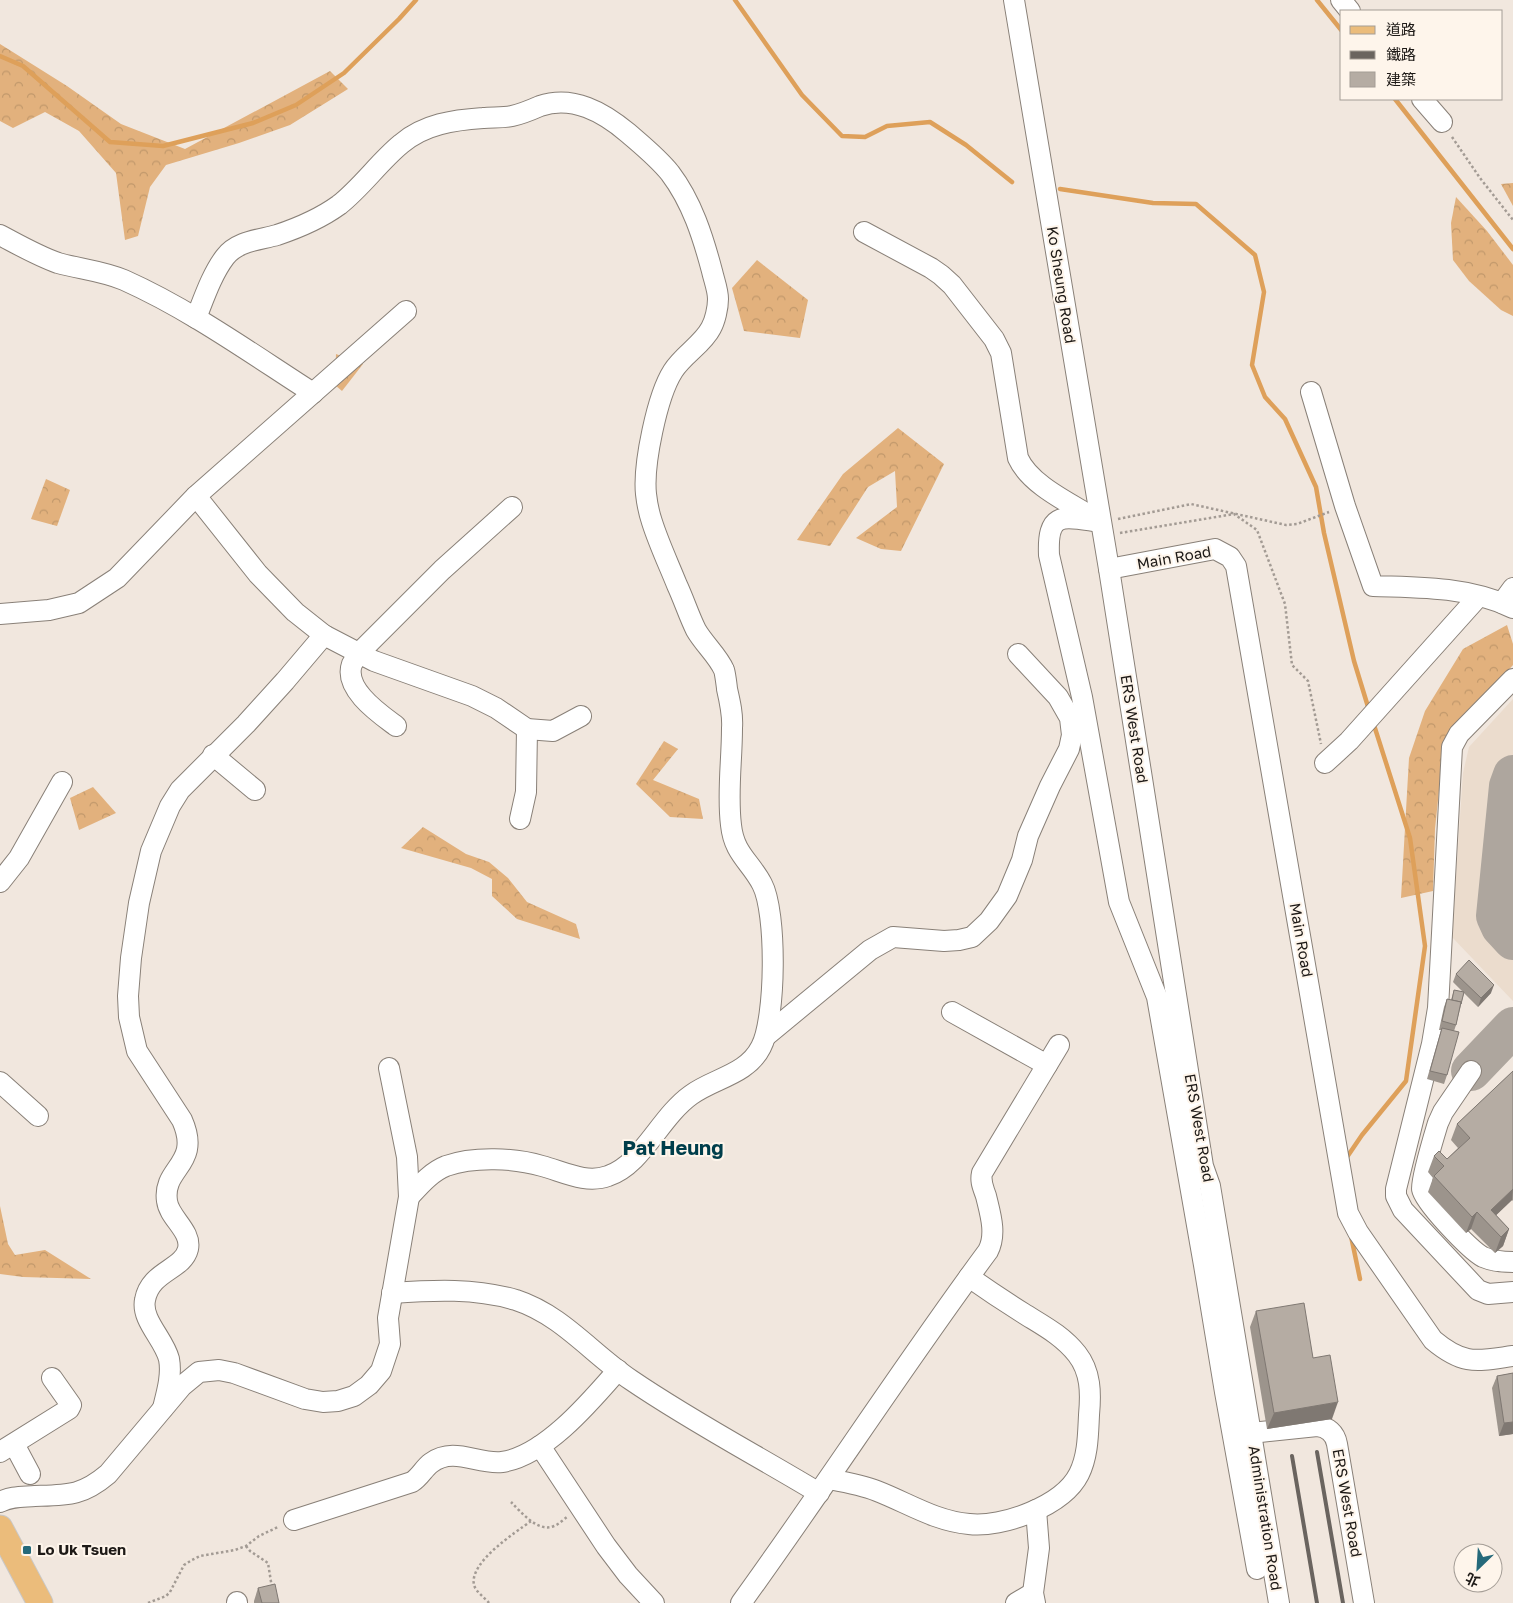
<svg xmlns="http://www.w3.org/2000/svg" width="1513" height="1603" font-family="'Golos Text','Noto Sans TC',sans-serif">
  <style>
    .built { fill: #ebdccd }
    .forest { fill: url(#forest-crowns) }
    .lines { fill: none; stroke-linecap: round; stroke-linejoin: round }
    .stream { stroke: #dea05a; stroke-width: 4.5 }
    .taxiway { stroke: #aea69e; stroke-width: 40 }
    .minor-casing { stroke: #898078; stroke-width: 22 }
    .major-casing { stroke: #c9c8c7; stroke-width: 27 }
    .path { stroke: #a39b94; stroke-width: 2.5; stroke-dasharray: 2.5 2.5; stroke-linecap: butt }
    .minor { stroke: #fff; stroke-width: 20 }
    .major { stroke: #ebbc7b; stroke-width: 25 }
    .rail { stroke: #6a645f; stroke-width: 4 }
    .wall { fill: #9c948c }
    .shaded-wall { fill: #7f7872 }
    .building { fill: #b5aca3; stroke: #7f7872 }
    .poi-dot { fill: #25697a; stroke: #fef5eb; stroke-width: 2 }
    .labels { text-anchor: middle; stroke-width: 4; stroke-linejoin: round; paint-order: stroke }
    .street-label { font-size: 15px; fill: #1e1a17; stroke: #fef5eb }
    .poi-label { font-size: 15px; font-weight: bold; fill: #1e1a17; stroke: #fef5eb; text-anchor: start }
    .district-label { font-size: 20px; font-weight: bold; fill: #003e4b; stroke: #fef5eb }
  </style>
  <defs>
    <pattern id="forest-crowns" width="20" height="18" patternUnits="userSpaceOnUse" patternTransform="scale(1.25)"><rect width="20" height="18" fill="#e2b17d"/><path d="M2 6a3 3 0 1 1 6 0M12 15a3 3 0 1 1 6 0" fill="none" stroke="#c1986b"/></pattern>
  </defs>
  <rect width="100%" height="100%" fill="#f1e7de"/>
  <!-- built -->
  <path class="built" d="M1513,699V1001L1452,937L1463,773L1469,747Z"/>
  <!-- forest -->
  <g class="forest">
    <path d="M0,44L67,86L121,124L185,149L330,71L348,89L290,125L239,143L166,165L150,187L138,236L125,240L116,173L79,131L45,112L13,128L0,121Z"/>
    <path d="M1513,183V206L1501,184Z"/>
    <path d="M1456,197L1487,231L1513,265V316L1501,310L1469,281L1453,260L1451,223Z"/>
    <path d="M757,260L808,300L800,338L744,331L732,288Z"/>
    <path d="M336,354L363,364L342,391L335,385Z"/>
    <path d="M898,428L944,464L901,551L881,549L856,538L897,507L895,471L868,487L830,546L797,540L843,474Z"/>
    <path d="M46,479L70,490L57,526L31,519Z"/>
    <path d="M1507,625L1513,644V665L1444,742L1435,829L1433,891L1401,898L1409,758L1425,711L1463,649Z"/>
    <path d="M664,741L678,749L653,780L699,799L703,819L670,817L636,784Z"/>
    <path d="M93,787L116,813L79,830L70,798Z"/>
    <path d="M423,827L466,854L489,862L508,878L527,902L576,924L580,939L517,919L492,896V879L471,868L401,848Z"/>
    <path d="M0,1206L8,1244L15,1255L45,1250L91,1279L23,1277L0,1274Z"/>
  </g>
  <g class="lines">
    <!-- stream -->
    <g class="stream">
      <path d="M735,0L802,95L842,136L865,137L887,126L930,122L966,145L1012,182"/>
      <path d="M1317,0L1342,31"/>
      <path d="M0,56L23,66L110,142L163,146L253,123L296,105L344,73L399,19L416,0"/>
      <path d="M1395,99L1513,249"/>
      <path d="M1060,189L1153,203L1196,204L1255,255L1264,292L1252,365L1265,397L1285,419L1316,487L1324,533L1354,661L1369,710"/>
      <path d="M1345,1160L1362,1135L1406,1081L1425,946L1410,838L1373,722"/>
      <path d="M1351,1236L1360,1279"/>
    </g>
    <!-- taxiway -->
    <g class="taxiway">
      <path d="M1513,775L1509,786L1496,916L1501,927L1513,940"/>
      <path d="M1471,1071L1513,1027"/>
    </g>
    <defs>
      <g id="minor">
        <path d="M1014,0L1109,569L1203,1166L1210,1186L1279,1603"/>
        <path d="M1341,0L1350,11"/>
        <path d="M1422,99L1442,122"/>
        <path d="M864,232L931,268L941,275L952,285L994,339L1001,353L1018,458C1030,485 1070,503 1094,518"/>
        <path d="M0,235C19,245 38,256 58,263C80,269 103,271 124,280C191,310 252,354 313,393"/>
        <path d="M196,318C204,298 212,274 225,257C237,241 259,240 277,235C298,228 321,218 339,205C362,187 379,162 401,144C424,124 454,120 483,118C492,117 503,118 512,116C521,114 531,110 540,106C573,95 603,112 628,133C643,146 658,158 670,173C692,202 703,237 712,271C714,280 718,290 718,299C718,308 715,321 711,328C703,344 683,355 673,371C657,396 643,465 646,494C647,503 649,513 652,522C659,544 669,565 677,585C684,600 689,616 696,630C704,644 718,656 724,670C725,672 727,688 727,689C730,702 733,715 732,728C732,761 727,793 731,825C734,854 750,861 762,884C777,912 776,1019 761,1047C747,1075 714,1078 691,1095C660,1117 642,1165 608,1176C586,1184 564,1172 542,1166C515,1158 474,1156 446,1166C431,1172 420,1185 409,1197"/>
        <path d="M1311,392L1345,506L1373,586C1420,587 1470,587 1513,608"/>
        <path d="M196,496L258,574L295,612L324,635L374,661L472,696L496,708L527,729L553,731L581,716"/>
        <path d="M1100,522C1065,517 1047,509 1049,555L1082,697L1119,902L1157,997L1204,1265L1225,1392L1257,1569"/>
        <path d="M1109,569L1215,549L1230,557L1236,566L1348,1213L1358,1232L1433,1340C1464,1366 1477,1361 1513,1356"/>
        <path d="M1502,603L1513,588"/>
        <path d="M0,614L49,610L79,603L117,578L196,496L406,311"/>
        <path d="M1513,679L1459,734L1452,747L1438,1008L1432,1044L1396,1189V1196L1403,1210L1478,1290L1488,1294L1513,1292"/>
        <path d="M396,726C380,714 343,689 352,664C354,661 356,657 358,654L442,570L512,507"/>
        <path d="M213,755L255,790"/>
        <path d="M1325,763L1349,741L1478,597"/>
        <path d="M520,819L526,792L527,729"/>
        <path d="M0,882L19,858L62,782"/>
        <path d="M952,1012L1047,1065"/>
        <path d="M767,1035L870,950L893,937L944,941L959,940L972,937L989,921L1007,896L1022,860L1028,836L1050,786L1069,749L1072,735L1070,718L1058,697L1018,654"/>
        <path d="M1471,1071L1443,1112L1438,1123C1435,1133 1420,1182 1422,1189C1424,1202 1470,1250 1483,1257C1492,1261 1504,1262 1513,1262"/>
        <path d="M0,1082L38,1116"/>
        <path d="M392,1293C434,1290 475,1288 516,1300C562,1315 592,1354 631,1380C691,1421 756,1455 819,1493"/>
        <path d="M163,1408C167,1392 172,1375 169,1359C164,1339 141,1320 145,1300C150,1271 183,1270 188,1249C192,1231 169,1218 167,1201C162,1167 202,1165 182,1120L137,1051L129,1017L128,996L131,958L139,903L151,851L170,806L180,790L246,724L285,681L324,635"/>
        <path d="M1251,1433L1317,1426C1328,1427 1335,1433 1337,1444L1364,1603"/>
        <path d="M14,1444L30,1474"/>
        <path d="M540,1446L606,1546L628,1575L654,1603"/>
        <path d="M0,1452L69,1409L71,1405L52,1378"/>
        <path d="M829,1479C845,1482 862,1485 877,1491C908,1503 935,1521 969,1524C1002,1528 1063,1506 1079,1474C1088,1456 1088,1435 1089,1415C1091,1393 1091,1372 1077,1354C1062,1335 1042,1325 1023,1313C1004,1301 986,1289 969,1277"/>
        <path d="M0,1502C12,1496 22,1497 35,1496C68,1495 82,1496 108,1474L182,1386L199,1372L219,1370L234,1373L305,1399L323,1402L338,1401L354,1396L369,1385L381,1371L390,1344L388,1318L409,1197L407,1157L389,1068"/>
        <path d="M294,1520L412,1482C420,1477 424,1468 431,1463C454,1446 478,1465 502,1462C545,1456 591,1401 618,1370"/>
        <path d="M237,1602V1603"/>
        <path d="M741,1603C825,1487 903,1366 988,1251C997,1234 990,1213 986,1196C983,1187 980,1182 982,1173L1059,1045"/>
        <path d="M1016,1603L1033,1593"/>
        <path d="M1035,1603L1033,1593L1039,1548L1036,1510"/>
      </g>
      <path id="major" d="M0,1528L40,1603"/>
    </defs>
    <!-- minor casing -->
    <use href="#minor" class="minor-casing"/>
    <!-- major casing -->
    <use href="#major" class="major-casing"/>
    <!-- path -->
    <g class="path">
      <path d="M1452,137L1480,178L1513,220"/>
      <path d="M1118,519L1191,504L1286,525L1297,524L1329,512"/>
      <path d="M1120,533L1234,514L1257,530L1285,604L1292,665L1308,681L1321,744"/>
      <path d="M511,1502C521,1512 538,1533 554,1526C559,1524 563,1520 567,1517"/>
      <path d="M246,1546L250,1551L268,1563L272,1588"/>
      <path d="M148,1603L166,1596L170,1592L184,1565L192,1560L200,1556L235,1550L246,1546L259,1536L278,1527"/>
      <path d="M489,1603C485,1598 476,1592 474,1585C469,1562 515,1533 531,1521"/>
    </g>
    <!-- minor -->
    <use href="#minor" class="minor"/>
    <!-- major -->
    <use href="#major" class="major"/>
    <!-- rail -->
    <g class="rail">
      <path d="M1317,1452L1343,1603"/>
      <path d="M1292,1456L1317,1603"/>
    </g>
  </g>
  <!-- wall -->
  <g class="wall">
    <path d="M1456,974L1491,993L1478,1007L1464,993L1456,1025L1454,1031L1447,1075L1444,1084L1427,1079L1441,1030H1439L1444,1007L1447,999L1451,1000L1454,990L1463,992L1453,982Z"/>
    <path d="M1513,1071V1201L1512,1200L1496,1215L1509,1229L1503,1246L1495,1253L1471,1229L1466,1233L1428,1192L1433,1178L1428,1172L1434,1156L1447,1159L1458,1148L1451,1140L1457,1124Z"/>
    <path d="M1256,1311L1313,1358L1332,1419L1267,1429L1250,1327Z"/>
    <path d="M1513,1373V1434L1499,1436L1492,1388L1497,1376Z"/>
    <path d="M258,1588L279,1603H254V1601Z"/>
  </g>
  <!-- shaded-wall -->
  <g class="shaded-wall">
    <path d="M1494,985L1491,993L1478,1007L1481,998Z"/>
    <path d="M1513,1189L1512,1200L1488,1223L1491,1210Z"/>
    <path d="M1477,1212L1471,1229L1466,1233L1472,1217Z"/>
    <path d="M1509,1229L1503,1246L1495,1253L1501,1237Z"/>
    <path d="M1338,1402L1332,1419L1267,1429L1274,1413Z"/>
    <path d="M1513,1422V1434L1499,1436L1504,1423Z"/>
  </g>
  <!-- building -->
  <g class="building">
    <path d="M1469,960L1494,985L1481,998L1456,974Z"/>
    <path d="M1454,990L1464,992L1461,1004V1002L1452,1000Z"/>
    <path d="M1447,999L1461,1002L1456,1025L1442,1021Z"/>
    <path d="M1442,1028L1459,1032L1447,1075L1430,1071Z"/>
    <path d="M1513,1071V1189L1491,1210L1509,1229L1501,1237L1477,1212L1472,1217L1434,1176L1444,1166L1434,1156L1439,1151L1447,1159L1470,1138L1457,1124Z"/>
    <path d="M1304,1303L1313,1358L1330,1355L1338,1402L1274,1413L1256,1311Z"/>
    <path d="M1513,1373V1422L1504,1423L1497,1376Z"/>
    <path d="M275,1584L279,1603H262L258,1588Z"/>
  </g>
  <!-- markers -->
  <rect class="poi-dot" x="22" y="1545" width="10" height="10" rx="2.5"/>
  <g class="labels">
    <!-- street labels -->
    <g class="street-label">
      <text transform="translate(1061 285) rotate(81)" y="5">Ko Sheung Road</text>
      <text transform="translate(1174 558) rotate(-10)" y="5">Main Road</text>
      <text transform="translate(1134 729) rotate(81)" y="5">ERS West Road</text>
      <text transform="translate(1301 940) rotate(80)" y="5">Main Road</text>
      <text transform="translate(1199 1128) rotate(80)" y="5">ERS West Road</text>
      <text transform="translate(1347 1503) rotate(80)" y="5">ERS West Road</text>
      <text transform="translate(1265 1518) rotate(81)" y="5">Administration Road</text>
    </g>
    <!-- poi labels -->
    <g class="poi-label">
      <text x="37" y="1555">Lo Uk Tsuen</text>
    </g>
    <!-- district labels -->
    <g class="district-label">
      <text x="673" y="1155">Pat Heung</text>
    </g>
  </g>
  <!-- legend -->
  <rect x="1340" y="10" width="162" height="90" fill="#fef5eb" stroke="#a49d96"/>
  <rect x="1350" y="26" width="25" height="8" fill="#ebbc7b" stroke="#a49d96"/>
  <text x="1386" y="35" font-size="15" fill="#1e1a17">道路</text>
  <rect x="1350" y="51" width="25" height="8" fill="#6a645f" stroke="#a49d96"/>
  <text x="1386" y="60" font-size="15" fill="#1e1a17">鐵路</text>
  <rect x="1350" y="72" width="25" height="15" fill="#b5aca3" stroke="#a49d96"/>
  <text x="1386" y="85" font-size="15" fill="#1e1a17">建築</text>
  <!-- north arrow -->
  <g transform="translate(1478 1568) rotate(205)"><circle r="24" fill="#fef5eb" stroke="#a49d96"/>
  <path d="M0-4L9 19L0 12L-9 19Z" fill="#25697a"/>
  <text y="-8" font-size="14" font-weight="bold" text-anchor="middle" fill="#1e1a17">北</text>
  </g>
</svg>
